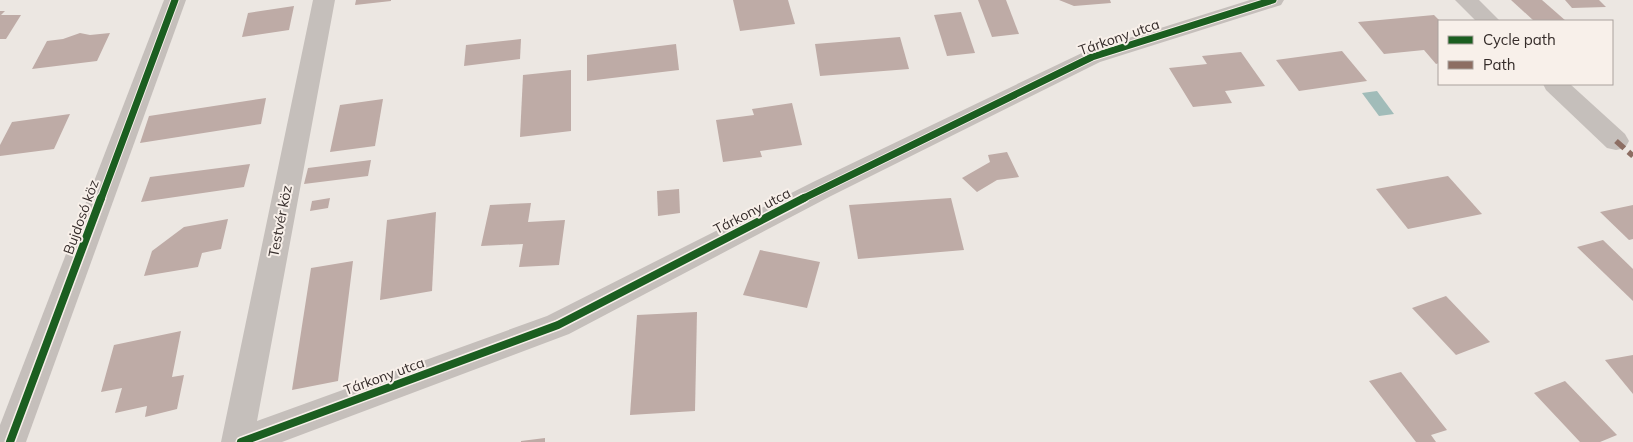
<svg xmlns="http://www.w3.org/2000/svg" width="1633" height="442" font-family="Mulish,sans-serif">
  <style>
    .water { fill: #a1bcb9 }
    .building { fill: #beaba6 }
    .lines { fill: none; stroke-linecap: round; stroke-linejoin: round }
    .minor { fill: #c5bfbb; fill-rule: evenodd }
    .quiet { stroke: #8d6e63; stroke-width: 5.5; stroke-dasharray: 11 5.5; stroke-linecap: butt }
    .cycleway-far1-casing { stroke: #f8f0ea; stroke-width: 9 }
    .cycleway-casing { stroke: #f8f0ea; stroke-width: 11 }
    .cycleway-far1 { stroke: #1b5e20; stroke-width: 7 }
    .cycleway { stroke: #1b5e20; stroke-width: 8 }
    .labels { text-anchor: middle; stroke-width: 4; stroke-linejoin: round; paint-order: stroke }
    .street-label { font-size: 14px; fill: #352c2a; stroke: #f8f0ea }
  </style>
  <rect width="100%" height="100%" fill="#ece7e2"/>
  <!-- water -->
  <path class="water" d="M1377,91L1394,114L1379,116L1362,93Z"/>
  <!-- building -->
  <g class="building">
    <path d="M356,0H391V1L355,5Z"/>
    <path d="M733,0H788L795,24L740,31Z"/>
    <path d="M978,0H1006L1019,34L992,37Z"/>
    <path d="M1059,0H1110L1111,3L1074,6Z"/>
    <path d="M1511,0H1542L1566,21H1534Z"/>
    <path d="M1565,0H1599L1606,7L1572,8Z"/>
    <path d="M294,6L289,30L242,37L248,13Z"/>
    <path d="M0,11H5L1,15H21L6,39H0Z"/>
    <path d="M961,12L975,53L947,56L934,15Z"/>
    <path d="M1434,15L1439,20V63L1436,64L1424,50L1384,54L1358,22Z"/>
    <path d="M80,33L90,35L110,33L97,61L32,69L47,41L63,39Z"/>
    <path d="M900,37L909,69L820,76L815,44Z"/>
    <path d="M521,39L520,59L464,66L466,45Z"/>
    <path d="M676,44L679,70L587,81V55Z"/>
    <path d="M1342,51L1367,81L1299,91L1276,60Z"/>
    <path d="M1241,52L1265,86L1225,91L1232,103L1193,107L1169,68L1207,64L1202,56Z"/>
    <path d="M571,70V131L520,137L523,75Z"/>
    <path d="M266,98L261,124L140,143L149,116Z"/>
    <path d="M383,99L375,146L330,152L340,105Z"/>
    <path d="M792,103L802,145L760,151L762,157L723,162L716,120L754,115L752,109Z"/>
    <path d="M70,114L54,149L0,156V145L12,122Z"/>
    <path d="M1007,152L1019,177L997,180L977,192L962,178L990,162L988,155Z"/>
    <path d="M371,160L368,176L304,184L308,168Z"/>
    <path d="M250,164L244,187L141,202L150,177Z"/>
    <path d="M1448,176L1482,214L1408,229L1376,189Z"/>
    <path d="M679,189L680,213L658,216L657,191Z"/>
    <path d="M330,198L328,208L310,211L312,201Z"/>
    <path d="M951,198L964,250L858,259L849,205Z"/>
    <path d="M531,203L528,222L565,220L559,265L519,267L523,244L481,246L490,205Z"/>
    <path d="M1633,205V239L1629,240L1600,212Z"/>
    <path d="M436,212L432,291L380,300L387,220Z"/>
    <path d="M228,219L221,249L202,253L198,267L144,276L152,251L184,227Z"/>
    <path d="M1603,240L1633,269V301L1577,247Z"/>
    <path d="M760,250L820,262L807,308L743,295Z"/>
    <path d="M353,261L338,381L292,390L311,268Z"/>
    <path d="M1446,296L1490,342L1456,355L1412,308Z"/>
    <path d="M697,312L695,411L630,415L637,315Z"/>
    <path d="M181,331L172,377L184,375L177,409L145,417L147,406L115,413L122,388L101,392L114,345Z"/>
    <path d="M1633,355V394L1605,360Z"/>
    <path d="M1401,372L1447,430L1431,435L1436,442H1416L1369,381Z"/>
    <path d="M1565,381L1617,435L1600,442H1580L1534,393Z"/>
    <path d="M545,438V442H521V441Z"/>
  </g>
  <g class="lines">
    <!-- minor -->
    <g class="minor">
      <path d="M164,0H186L26,442H0V425Z"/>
      <path d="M313,0H335L257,421L547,316L813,182L1084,52L1250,0H1284L1281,5L1100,62L831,196L569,334L282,442H221Z"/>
      <path d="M1455,0H1479L1500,21H1476Z"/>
      <path d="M1543,84H1570L1625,134L1629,141L1625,148L1616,150L1607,148L1546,90Z"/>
    </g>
    <!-- quiet -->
    <path class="quiet" d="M1616,141L1633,156"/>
    <defs>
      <g id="cycleway-far1">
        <path d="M101,199L175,0"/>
        <path d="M802,199L1092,57L1273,0"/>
      </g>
      <g id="cycleway">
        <path d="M10,442L101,198"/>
        <path d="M241,442L558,325L804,198"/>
      </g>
    </defs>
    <!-- cycleway-far1 casing -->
    <use href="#cycleway-far1" class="cycleway-far1-casing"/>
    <!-- cycleway casing -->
    <use href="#cycleway" class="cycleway-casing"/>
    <!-- cycleway-far1 -->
    <use href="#cycleway-far1" class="cycleway-far1"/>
    <!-- cycleway -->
    <use href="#cycleway" class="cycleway"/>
  </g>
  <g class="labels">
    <!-- street labels -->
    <g class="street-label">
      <text transform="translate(1119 37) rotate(-19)" y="5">Tárkony utca</text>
      <text transform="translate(752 211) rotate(-27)" y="5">Tárkony utca</text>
      <text transform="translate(81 217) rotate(-70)" y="5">Bujdosó köz</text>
      <text transform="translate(280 221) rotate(-79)" y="5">Testvér köz</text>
      <text transform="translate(384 376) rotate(-20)" y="5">Tárkony utca</text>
    </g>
  </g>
  <!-- legend -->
  <rect x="1438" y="20" width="175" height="65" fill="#f8f0ea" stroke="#aaa29d"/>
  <rect x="1448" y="36" width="25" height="8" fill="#1b5e20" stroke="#aaa29d"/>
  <text x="1483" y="45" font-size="15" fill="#352c2a">Cycle path</text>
  <rect x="1448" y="61" width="25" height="8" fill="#8d6e63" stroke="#aaa29d"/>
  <text x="1483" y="70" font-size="15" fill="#352c2a">Path</text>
</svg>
